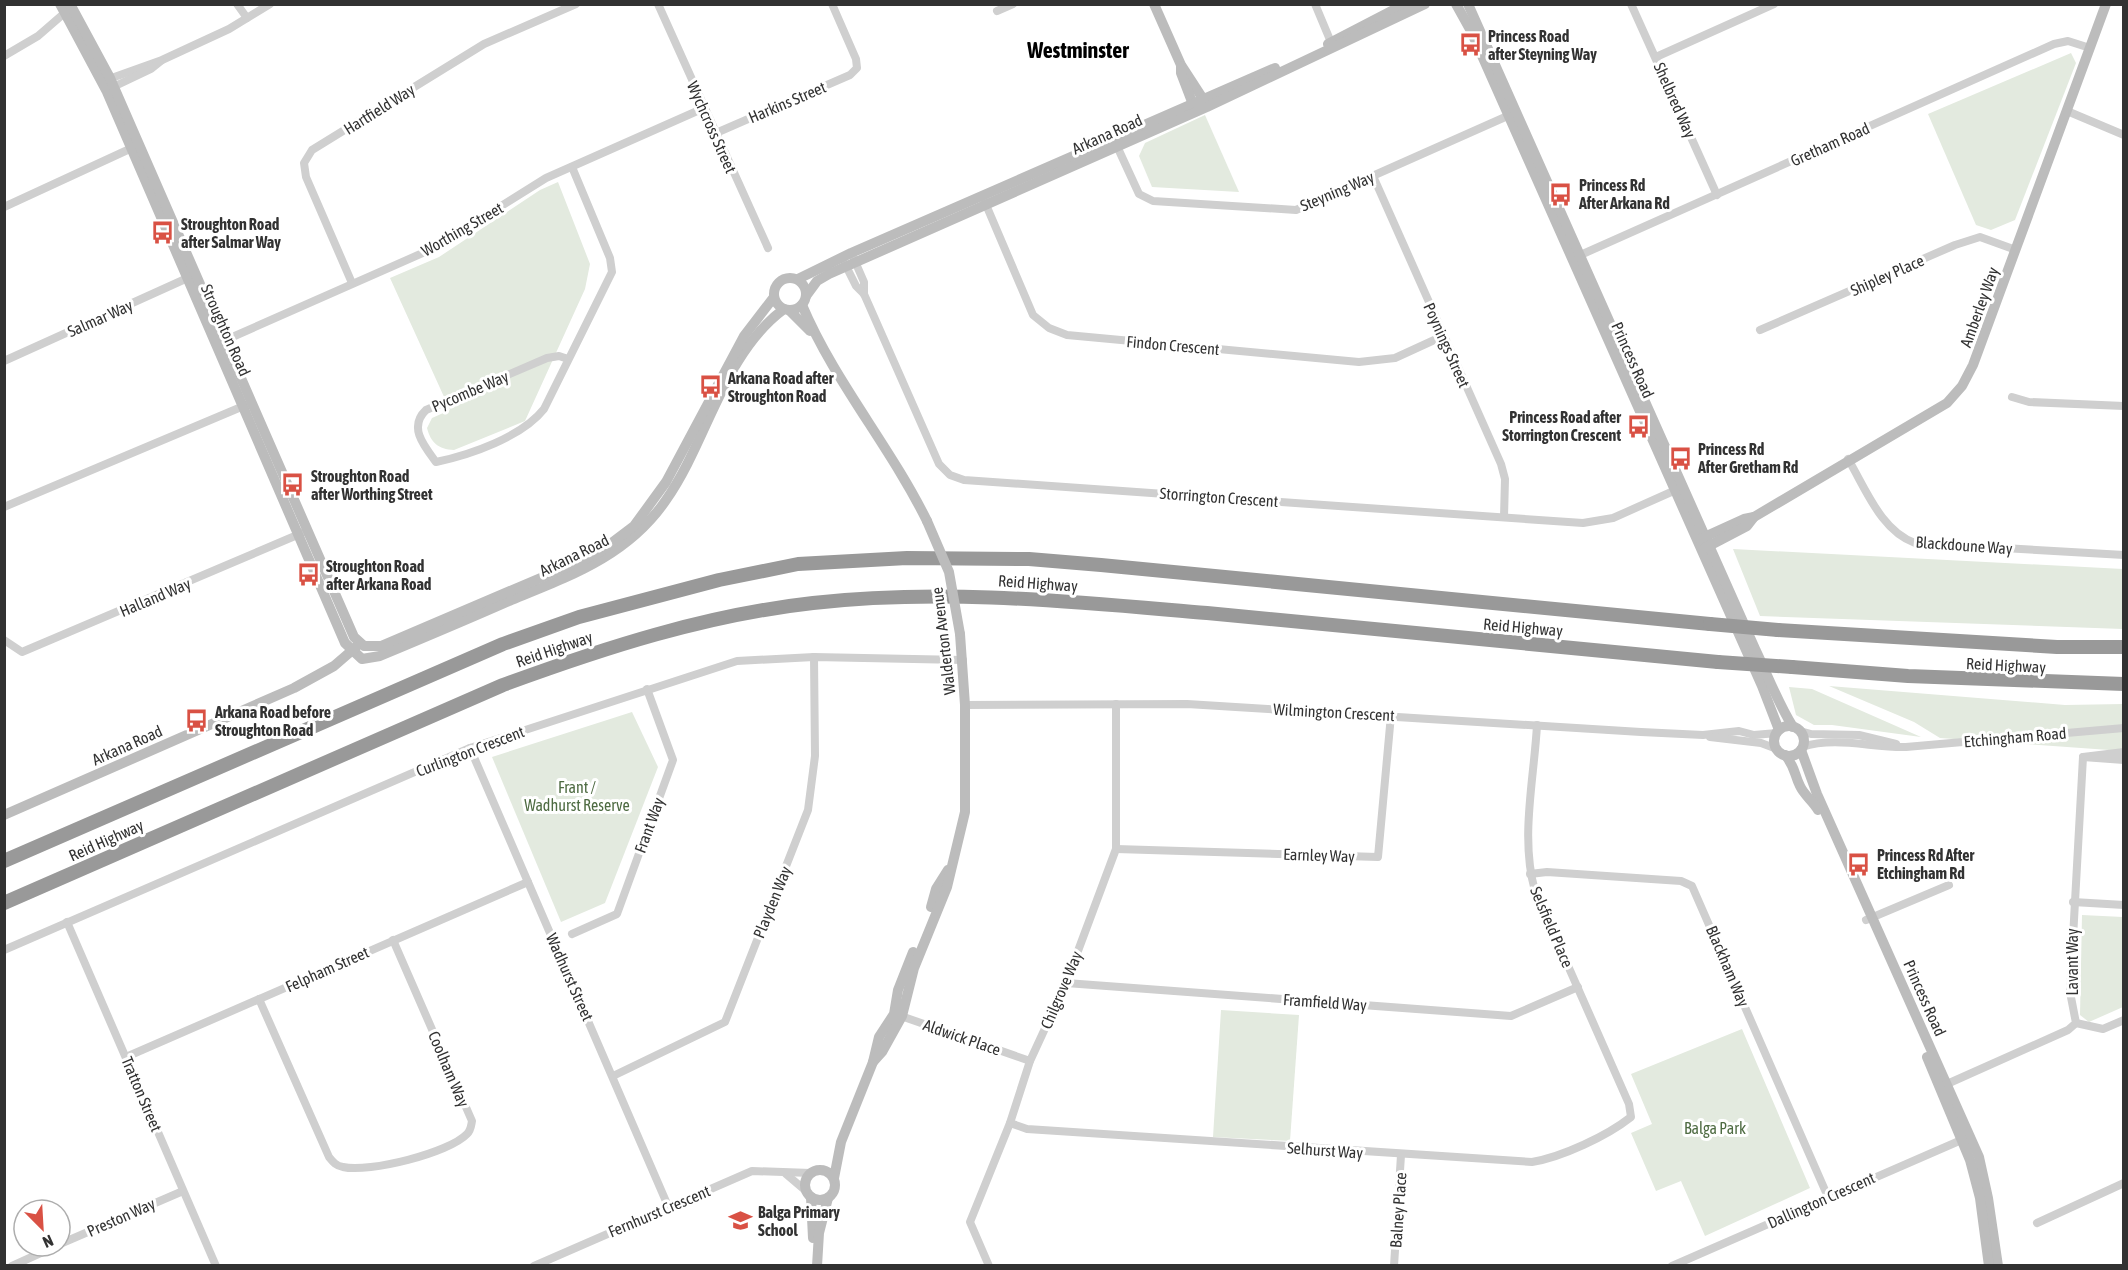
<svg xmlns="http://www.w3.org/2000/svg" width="2128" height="1270" font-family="'Asap Condensed',sans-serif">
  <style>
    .green { fill: #e3eadf }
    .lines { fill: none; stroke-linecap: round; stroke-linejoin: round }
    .street { stroke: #cfcfcf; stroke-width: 8 }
    .secondary { stroke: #bcbcbc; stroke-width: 10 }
    .highway { stroke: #999; stroke-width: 14 }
    .secondary-bridge { stroke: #bcbcbc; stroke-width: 10 }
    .highway-bridge { stroke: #999; stroke-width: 14 }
    .labels { text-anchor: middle; stroke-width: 6; stroke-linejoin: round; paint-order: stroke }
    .poi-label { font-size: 16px; font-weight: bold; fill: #323232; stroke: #fff; text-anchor: start }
    .street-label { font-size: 16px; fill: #323232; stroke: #fff }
    .park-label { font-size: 16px; fill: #4e6b42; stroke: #fff }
    .district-label { font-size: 22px; font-weight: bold; fill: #000; stroke: #fff }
  </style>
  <rect width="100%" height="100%" fill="#fff"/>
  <!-- green -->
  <g class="green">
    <path d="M2071,53L2076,63L2015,220L1991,230L1976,225L1928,114Z"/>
    <path d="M1205,115L1239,192L1152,187L1139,156L1145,143Z"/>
    <path d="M558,182L590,264L585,289L525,421L454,450C438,449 431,443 427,428L432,418L450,410L390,278L439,257L540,190Z"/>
    <path d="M1733,549L2123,569V629L1760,616Z"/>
    <path d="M1829,686L2065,705L2123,704V751L1940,738L1914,722Z"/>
    <path d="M1789,687L1812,689L1921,737L1832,725H1814L1796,715Z"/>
    <path d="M632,712L658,767L605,903L561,922L492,757Z"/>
    <path d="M2082,915L2123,917V1007L2089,1022L2080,1015Z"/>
    <path d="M1221,1010L1299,1015L1290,1141L1213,1137Z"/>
    <path d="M1742,1029L1810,1188L1705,1236L1681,1181L1656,1191L1631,1133L1652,1124L1631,1074Z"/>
  </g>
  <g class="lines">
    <!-- street -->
    <g class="street">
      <path d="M237,4L247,18"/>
      <path d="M658,4L768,248"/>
      <path d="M1315,4L1333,47"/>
      <path d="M1631,4L1717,195"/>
      <path d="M997,11L1013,4"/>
      <path d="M4,56L38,36L68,10"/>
      <path d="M1656,57L1774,4"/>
      <path d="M106,80L162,60L229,29L270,4"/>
      <path d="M111,88L151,69L161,61"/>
      <path d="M2067,111L2124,135"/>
      <path d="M716,133L850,75L857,68L856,59L832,4"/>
      <path d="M1116,144L1139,194L1153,201L1296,210L1512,114"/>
      <path d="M1373,176L1501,464L1505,479L1504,517"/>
      <path d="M984,200L1033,315L1049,328L1067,335L1359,362L1395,358L1443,336"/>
      <path d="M4,207L134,147"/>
      <path d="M1576,257L2054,44L2068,41L2090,48"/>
      <path d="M854,259L864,282V294"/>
      <path d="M845,264L856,286L864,294L939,464L950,475L964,480L1583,523L1613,518L1678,489"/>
      <path d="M352,283L306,177L304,163L312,150L484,44L576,4"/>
      <path d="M1760,330L1955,245L1980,237L2016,250"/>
      <path d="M221,342L434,248L546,178L704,108"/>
      <path d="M568,359L559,356L547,358L426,410C408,427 424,446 436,462C470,455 522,437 544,409L612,272L610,258L572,167"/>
      <path d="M4,361L192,276"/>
      <path d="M2012,397L2029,402L2124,406"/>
      <path d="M1848,459C1866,489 1881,531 1915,543L2124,555"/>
      <path d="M4,507L246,405"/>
      <path d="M4,640L22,652L302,533"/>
      <path d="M965,705L1187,704L1641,732L1703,735L1739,731L1754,735L1777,733"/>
      <path d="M1800,731L1811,734L1859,735L1896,744"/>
      <path d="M1710,737L1761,743L1777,749"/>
      <path d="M1802,747C1836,736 1872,748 1906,747L2124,728"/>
      <path d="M470,748L668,1206"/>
      <path d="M2124,752L2083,757L2124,760"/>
      <path d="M1116,849L1378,857L1391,715"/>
      <path d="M1530,874L1547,872L1681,881L1692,886L1828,1197"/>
      <path d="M2073,902L2124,905"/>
      <path d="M1866,920L1949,885"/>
      <path d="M67,922L216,1266"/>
      <path d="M572,934L617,914L673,760L647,689"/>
      <path d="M4,950L470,748L737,661L814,657L963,660"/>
      <path d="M1066,983L1511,1016L1578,987"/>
      <path d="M259,999L329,1157C333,1162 336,1166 343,1167C369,1173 449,1153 467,1134C471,1130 471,1126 472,1121L393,940"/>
      <path d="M898,1015L1030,1061"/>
      <path d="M2076,1023L2103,1029L2124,1020"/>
      <path d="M126,1057L528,882"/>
      <path d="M613,1076L725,1022L808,810L815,756L814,657"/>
      <path d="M1947,1084L2068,1030L2076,1023L2070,992L2083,757"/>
      <path d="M1010,1123L1027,1129L1532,1162C1562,1157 1607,1136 1631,1117L1629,1104L1535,891C1520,838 1534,780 1537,725"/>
      <path d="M786,1174L806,1191"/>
      <path d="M2037,1223L2124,1183"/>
      <path d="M60,1244L183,1191"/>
      <path d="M12,1266L56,1246"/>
      <path d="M534,1266L752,1171L811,1173"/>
      <path d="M989,1266L970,1222L1010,1123L1030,1061L1066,983L1116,849V704"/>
      <path d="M1394,1266L1401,1155"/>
      <path d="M1672,1266L1966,1138"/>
    </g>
    <!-- secondary -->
    <g class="secondary">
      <path d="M60,4L107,92L345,643L362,659L380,656C423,638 466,620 509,601C570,576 628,556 666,500C708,440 723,354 784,309"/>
      <path d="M70,4L110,78L354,637L364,646H381L597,554L634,526L666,482L744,336L774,297"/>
      <path d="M1154,4L1181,65L1205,102"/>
      <path d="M1456,4L1471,31L1762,686L1779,730"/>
      <path d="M1468,4L1756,651C1768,676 1778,703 1793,727"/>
      <path d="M1328,44L1405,4"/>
      <path d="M1181,66V73L1194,107"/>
      <circle cx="790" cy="294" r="16"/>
      <path d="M798,279L851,253L1275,68"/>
      <path d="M806,296L817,281L829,274L1207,107L1425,4"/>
      <path d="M802,305C834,381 890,446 927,521"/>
      <path d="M789,310L810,331"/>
      <path d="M1700,539L1744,519L1754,517"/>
      <path d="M1705,548L1747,526L1754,517L1947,403L1962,386L1973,365L2106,4"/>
      <circle cx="1789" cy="741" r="15"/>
      <path d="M1801,750L1817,794L1979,1157L1988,1198L1998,1266"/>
      <path d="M1785,755C1795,766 1794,774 1800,786C1804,795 1813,801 1818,810"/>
      <path d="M4,815L294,688L334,666L356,647"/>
      <path d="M931,907L936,889L948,870"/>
      <path d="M1927,1057L1970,1160L1980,1198L1989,1266"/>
      <path d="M873,1062L879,1037L894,1014L898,990L913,952"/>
      <circle cx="820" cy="1185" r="15"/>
      <path d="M834,1178L841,1142L873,1062L882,1052L902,1016L914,968L947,887L965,812V705L960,634"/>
      <path d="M811,1197L813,1238"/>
      <path d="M817,1266L819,1233L828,1198"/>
    </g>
    <!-- highway -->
    <g class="highway">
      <path d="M1778,630L2057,647H2124"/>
      <path d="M1792,667L1908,676L2124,684"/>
      <path d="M4,861L503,644L579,617L719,580L798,564L907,558L1029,559L1101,565L1710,624"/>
      <path d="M4,903L503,685C604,648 705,615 813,603C945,588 1075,602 1207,613C1378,628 1548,646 1718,662"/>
    </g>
    <!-- secondary-bridge -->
    <path class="secondary-bridge" d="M927,521L949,572L960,634"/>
    <!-- highway-bridge -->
    <g class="highway-bridge">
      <path d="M1710,624L1778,630"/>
      <path d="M1718,662L1792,667"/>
    </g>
  </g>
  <!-- icons -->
  <defs>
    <symbol id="bus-bare" viewBox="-9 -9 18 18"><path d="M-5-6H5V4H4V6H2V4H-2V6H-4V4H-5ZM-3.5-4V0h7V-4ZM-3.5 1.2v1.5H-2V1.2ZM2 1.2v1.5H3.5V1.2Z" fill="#d95144" stroke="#fff" stroke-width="2.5" paint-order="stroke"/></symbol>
    <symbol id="school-bare" viewBox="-9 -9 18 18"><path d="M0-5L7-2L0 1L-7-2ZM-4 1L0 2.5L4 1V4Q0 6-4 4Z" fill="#d95144" stroke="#fff" stroke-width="2.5" paint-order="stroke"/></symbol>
  </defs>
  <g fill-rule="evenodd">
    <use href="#bus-bare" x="1454" y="28" width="33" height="33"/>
    <use href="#bus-bare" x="1544" y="178" width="33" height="33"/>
    <use href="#bus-bare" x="146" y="216" width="33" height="33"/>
    <use href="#bus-bare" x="694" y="370" width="33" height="33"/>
    <use href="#bus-bare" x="1622" y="410" width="33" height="33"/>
    <use href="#bus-bare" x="1664" y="442" width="33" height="33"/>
    <use href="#bus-bare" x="276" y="468" width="33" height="33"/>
    <use href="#bus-bare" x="292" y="558" width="33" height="33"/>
    <use href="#bus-bare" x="180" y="704" width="33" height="33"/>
    <use href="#bus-bare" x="1842" y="848" width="33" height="33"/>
    <use href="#school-bare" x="724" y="1204" width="33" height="33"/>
  </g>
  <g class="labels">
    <!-- poi labels -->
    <g class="poi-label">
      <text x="1488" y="42">Princess Road<tspan x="1488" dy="18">after Steyning Way</tspan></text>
      <text x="1579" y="191">Princess Rd<tspan x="1579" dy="18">After Arkana Rd</tspan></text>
      <text x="181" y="230">Stroughton Road<tspan x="181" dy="18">after Salmar Way</tspan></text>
      <text x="728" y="384">Arkana Road after<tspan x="728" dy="18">Stroughton Road</tspan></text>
      <text x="1621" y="423" text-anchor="end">Princess Road after<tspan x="1621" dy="18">Storrington Crescent</tspan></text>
      <text x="1698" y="455">Princess Rd<tspan x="1698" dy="18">After Gretham Rd</tspan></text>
      <text x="311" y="482">Stroughton Road<tspan x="311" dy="18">after Worthing Street</tspan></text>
      <text x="326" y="572">Stroughton Road<tspan x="326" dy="18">after Arkana Road</tspan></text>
      <text x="215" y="718">Arkana Road before<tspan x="215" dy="18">Stroughton Road</tspan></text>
      <text x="1877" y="861">Princess Rd After<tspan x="1877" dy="18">Etchingham Rd</tspan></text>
      <text x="758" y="1218">Balga Primary<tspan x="758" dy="18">School</tspan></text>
    </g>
    <!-- street labels -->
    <g class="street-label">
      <text transform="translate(1675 100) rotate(66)" y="6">Shelbred Way</text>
      <text transform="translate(787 102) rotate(-23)" y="6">Harkins Street</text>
      <text transform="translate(379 109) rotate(-32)" y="6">Hartfield Way</text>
      <text transform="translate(712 127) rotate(66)" y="6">Wychcross Street</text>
      <text transform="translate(1107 134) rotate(-24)" y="6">Arkana Road</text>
      <text transform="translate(1830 144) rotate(-24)" y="6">Gretham Road</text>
      <text transform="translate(1337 191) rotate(-23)" y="6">Steyning Way</text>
      <text transform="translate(462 229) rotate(-30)" y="6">Worthing Street</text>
      <text transform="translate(1887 275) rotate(-24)" y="6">Shipley Place</text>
      <text transform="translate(1979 307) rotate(-70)" y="6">Amberley Way</text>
      <text transform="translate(100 318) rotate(-24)" y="6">Salmar Way</text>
      <text transform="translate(226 330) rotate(66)" y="6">Stroughton Road</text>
      <text transform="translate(1173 345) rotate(5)" y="6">Findon Crescent</text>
      <text transform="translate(1447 345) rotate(66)" y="6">Poynings Street</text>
      <text transform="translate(1633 360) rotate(66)" y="6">Princess Road</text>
      <text transform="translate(470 391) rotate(-23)" y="6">Pycombe Way</text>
      <text transform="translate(1219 497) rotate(4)" y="6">Storrington Crescent</text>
      <text transform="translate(1964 545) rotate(4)" y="6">Blackdoune Way</text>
      <text transform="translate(574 555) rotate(-26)" y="6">Arkana Road</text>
      <text transform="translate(1038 583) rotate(4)" y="6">Reid Highway</text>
      <text transform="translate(155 597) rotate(-23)" y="6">Halland Way</text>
      <text transform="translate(1523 627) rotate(5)" y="6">Reid Highway</text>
      <text transform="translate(943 641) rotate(-97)" y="6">Walderton Avenue</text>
      <text transform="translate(554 649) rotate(-19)" y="6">Reid Highway</text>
      <text transform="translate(2006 665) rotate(3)" y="6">Reid Highway</text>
      <text transform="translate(1334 712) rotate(3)" y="6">Wilmington Crescent</text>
      <text transform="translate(2015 737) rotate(-5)" y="6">Etchingham Road</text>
      <text transform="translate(127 745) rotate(-24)" y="6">Arkana Road</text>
      <text transform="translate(470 751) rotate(-21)" y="6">Curlington Crescent</text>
      <text transform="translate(649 825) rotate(-70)" y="6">Frant Way</text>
      <text transform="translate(106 840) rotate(-24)" y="6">Reid Highway</text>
      <text transform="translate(1319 855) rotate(2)" y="6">Earnley Way</text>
      <text transform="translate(772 902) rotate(-68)" y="6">Playden Way</text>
      <text transform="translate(1552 927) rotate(67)" y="6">Selsfield Place</text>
      <text transform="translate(2072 962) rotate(-90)" y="6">Lavant Way</text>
      <text transform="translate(1728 966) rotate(67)" y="6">Blackham Way</text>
      <text transform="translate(327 969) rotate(-24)" y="6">Felpham Street</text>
      <text transform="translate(570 977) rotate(66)" y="6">Wadhurst Street</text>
      <text transform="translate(1061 990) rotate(-67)" y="6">Chilgrove Way</text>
      <text transform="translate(1925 998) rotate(66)" y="6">Princess Road</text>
      <text transform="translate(1325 1002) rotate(4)" y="6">Framfield Way</text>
      <text transform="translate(962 1037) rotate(19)" y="6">Aldwick Place</text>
      <text transform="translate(449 1069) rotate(67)" y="6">Coolham Way</text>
      <text transform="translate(142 1094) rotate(67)" y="6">Tratton Street</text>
      <text transform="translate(1325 1150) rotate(4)" y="6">Selhurst Way</text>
      <text transform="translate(1821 1200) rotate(-24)" y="6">Dallington Crescent</text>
      <text transform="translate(1398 1210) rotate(-86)" y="6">Balney Place</text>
      <text transform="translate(659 1211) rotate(-23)" y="6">Fernhurst Crescent</text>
      <text transform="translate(121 1217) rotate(-24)" y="6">Preston Way</text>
    </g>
    <!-- park labels -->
    <g class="park-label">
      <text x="577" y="793">Frant /<tspan x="577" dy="18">Wadhurst Reserve</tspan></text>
      <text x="1715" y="1134">Balga Park</text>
    </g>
    <!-- district labels -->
    <g class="district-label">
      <text x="1078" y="58">Westminster</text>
    </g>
  </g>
  <!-- border -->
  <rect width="2128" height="1270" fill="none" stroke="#323232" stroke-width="12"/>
  <!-- north arrow -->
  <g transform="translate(42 1228) rotate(156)"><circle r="28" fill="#ffffff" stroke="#adadad" stroke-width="1.5"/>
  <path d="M0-4.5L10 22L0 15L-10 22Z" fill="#d95144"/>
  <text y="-9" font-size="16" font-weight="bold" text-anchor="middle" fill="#323232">N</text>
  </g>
</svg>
